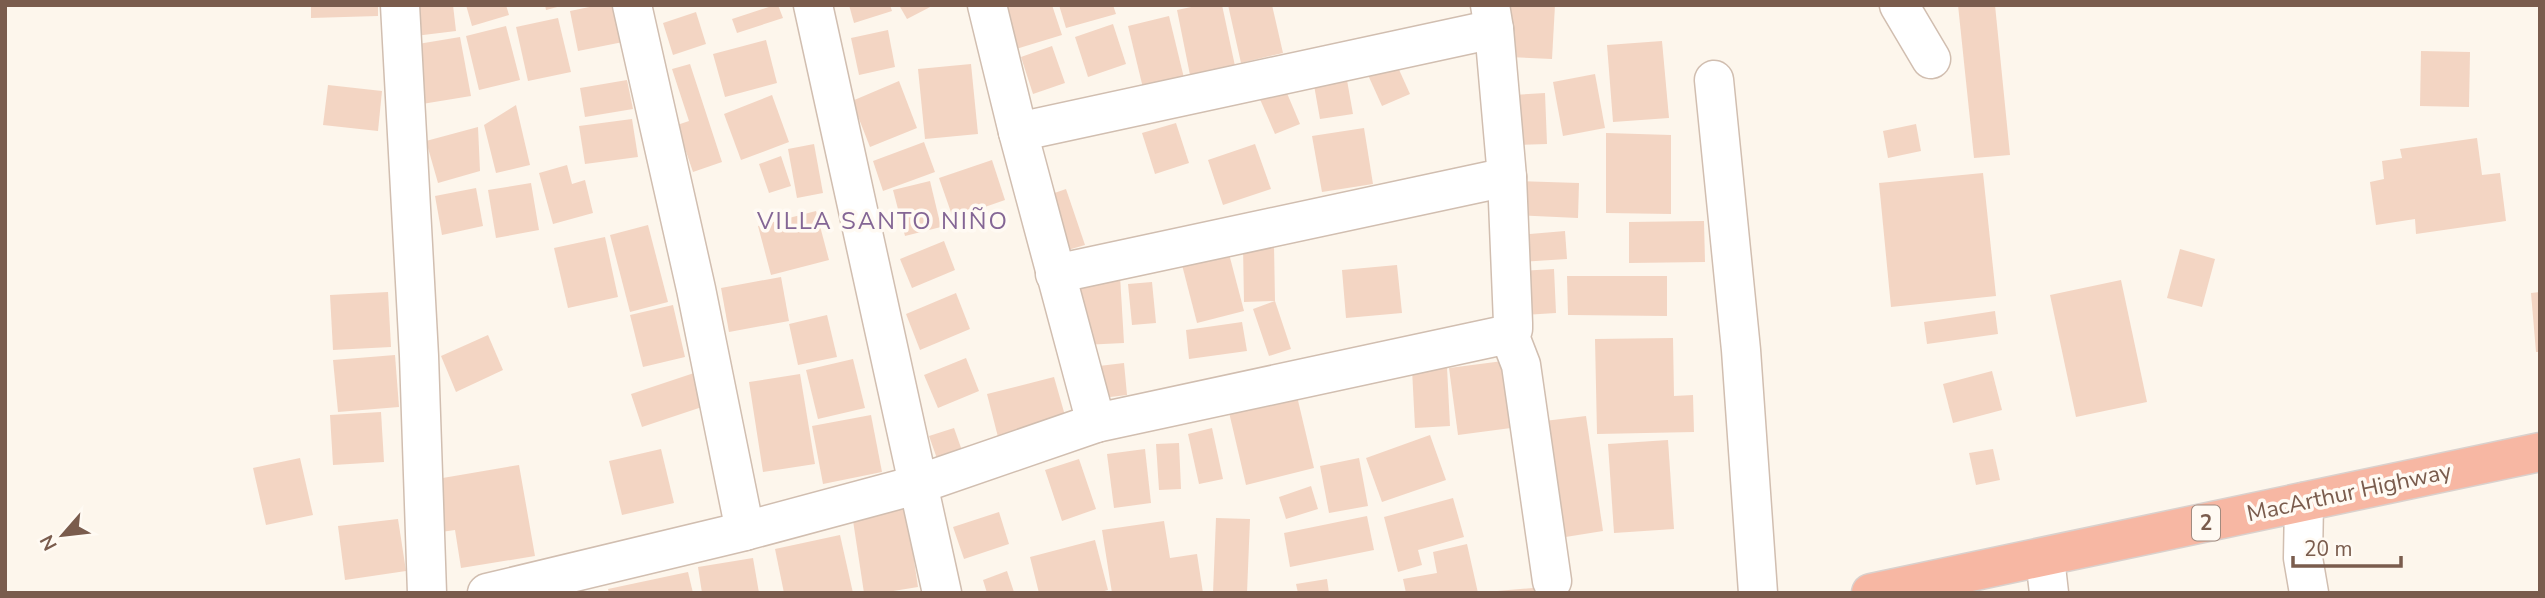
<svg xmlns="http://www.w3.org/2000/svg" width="2545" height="598" font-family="'Nunito Sans',sans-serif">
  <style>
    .building { fill: #f3d5c3 }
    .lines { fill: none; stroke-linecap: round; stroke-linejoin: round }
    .minor-casing { stroke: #d1beb0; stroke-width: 41 }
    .highway-casing { stroke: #dad1cd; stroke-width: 41 }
    .minor { stroke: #fff; stroke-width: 38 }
    .highway { stroke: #f7b7a3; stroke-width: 38 }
    .labels { text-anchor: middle; stroke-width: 7; stroke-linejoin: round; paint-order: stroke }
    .shield { fill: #fffaf3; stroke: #a28b7f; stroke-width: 2 }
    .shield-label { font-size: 21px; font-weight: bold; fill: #7a5c4d }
    .street-label { font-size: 23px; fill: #7a5c4d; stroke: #fffaf3 }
    .neighbourhood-label { font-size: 24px; letter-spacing: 2px; fill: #846695; stroke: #fffaf3 }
  </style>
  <rect width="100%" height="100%" fill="#fdf6ec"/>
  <!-- building -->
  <g class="building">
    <path d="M311,5H378V16L311,18Z"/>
    <path d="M411,5H453L456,31L415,36Z"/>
    <path d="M466,5H506L509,15L472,26Z"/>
    <path d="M545,5H561V6L546,10Z"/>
    <path d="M599,5H616L623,42L578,51L570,11Z"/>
    <path d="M775,5H778L783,18L737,33L732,19Z"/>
    <path d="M849,5H890L892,11L854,23Z"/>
    <path d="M899,5H934L907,19Z"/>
    <path d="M996,5H1052L1062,35L1009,51Z"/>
    <path d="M1059,5H1113L1116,14L1066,28Z"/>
    <path d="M1201,5H1222L1235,66L1190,75L1177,10Z"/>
    <path d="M1228,5H1272L1283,53L1241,63Z"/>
    <path d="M1511,5H1555L1552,59L1508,57Z"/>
    <path d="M1958,5H1995L2010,155L1974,158Z"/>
    <path d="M696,12L706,44L673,55L663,23Z"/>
    <path d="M1169,16L1184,78L1143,88L1128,26Z"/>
    <path d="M558,18L571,72L528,81L516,27Z"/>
    <path d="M1113,24L1126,64L1088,77L1075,37Z"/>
    <path d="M506,26L520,80L479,90L466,36Z"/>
    <path d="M888,30L895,67L859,75L851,38Z"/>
    <path d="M460,37L471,96L422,104L412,45Z"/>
    <path d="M766,40L777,83L725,97L713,54Z"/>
    <path d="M1662,41L1669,118L1613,122L1607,45Z"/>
    <path d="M1052,46L1065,83L1033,94L1021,57Z"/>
    <path d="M2421,51L2470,52L2469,107L2420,106Z"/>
    <path d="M1396,63L1410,94L1382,106L1368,75Z"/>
    <path d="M690,64L722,162L693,172L677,125L689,121L672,69Z"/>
    <path d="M971,64L978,134L925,139L918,69Z"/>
    <path d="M1345,69L1353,114L1320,119L1312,74Z"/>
    <path d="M1595,74L1605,128L1563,136L1553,82Z"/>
    <path d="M1281,79L1300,124L1275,134L1256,90Z"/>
    <path d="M627,80L633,109L585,117L580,88Z"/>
    <path d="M899,81L917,128L870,147L852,101Z"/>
    <path d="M328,85L382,91L378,131L323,125Z"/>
    <path d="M1545,93L1547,144L1515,145L1512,95Z"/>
    <path d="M772,95L789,142L741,160L724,114Z"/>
    <path d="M516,105L530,165L496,173L484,125Z"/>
    <path d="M632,119L638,157L585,164L579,126Z"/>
    <path d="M1176,123L1189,163L1155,174L1142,133Z"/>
    <path d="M1916,124L1921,151L1888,158L1883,131Z"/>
    <path d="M478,127L480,171L438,183L426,141Z"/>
    <path d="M1364,128L1373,184L1322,192L1312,136Z"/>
    <path d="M1606,133L1671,135V214L1606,213Z"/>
    <path d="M2477,138L2482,175L2500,173L2506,221L2416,234L2415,219L2376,225L2370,182L2384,179L2382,161L2402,158L2400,149Z"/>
    <path d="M924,142L935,172L883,191L873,161Z"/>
    <path d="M814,144L823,193L797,198L788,149Z"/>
    <path d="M1255,144L1271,189L1223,205L1208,160Z"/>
    <path d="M781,156L791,186L769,193L759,164Z"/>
    <path d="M992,160L1005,200L953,218L939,178Z"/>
    <path d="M567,165L572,184L585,180L593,213L553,224L539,173Z"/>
    <path d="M1983,173L1996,296L1891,307L1879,183Z"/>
    <path d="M930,181L941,227L905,236L893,190Z"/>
    <path d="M1513,181L1579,183L1578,218L1512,215Z"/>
    <path d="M531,183L539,230L496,238L488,190Z"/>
    <path d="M476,188L483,226L442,235L435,196Z"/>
    <path d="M1066,189L1085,245L1061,252L1043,197Z"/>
    <path d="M816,211L829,260L771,275L758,226Z"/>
    <path d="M1704,221L1705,262L1629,263V222Z"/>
    <path d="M648,225L668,302L630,312L610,235Z"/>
    <path d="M1565,231L1567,259L1520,262L1518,235Z"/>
    <path d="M605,237L618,297L568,308L554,248Z"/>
    <path d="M944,241L955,270L912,288L900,259Z"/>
    <path d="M1274,245L1275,301L1291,349L1269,356L1253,309L1275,301L1244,302L1243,246Z"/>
    <path d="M2180,249L2215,259L2202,307L2167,298Z"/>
    <path d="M1228,250L1244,311L1197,323L1181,261Z"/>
    <path d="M1397,265L1402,313L1346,318L1342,270Z"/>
    <path d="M1554,269L1556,313L1522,315L1520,271Z"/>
    <path d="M1120,276L1124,343L1083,345L1080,278Z"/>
    <path d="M1567,276H1667V316L1568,315Z"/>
    <path d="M781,277L789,321L729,332L721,288Z"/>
    <path d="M2121,280L2147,402L2076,417L2050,295Z"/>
    <path d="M1152,282L1156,323L1132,325L1128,284Z"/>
    <path d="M388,292L391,347L333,350L330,295Z"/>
    <path d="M2540,292V352H2536L2531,293Z"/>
    <path d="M956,293L970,329L920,350L906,314Z"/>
    <path d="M673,305L685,357L643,367L630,315Z"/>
    <path d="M1995,311L1998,334L1927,344L1924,322Z"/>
    <path d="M827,315L837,357L798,365L789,324Z"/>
    <path d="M1242,322L1247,351L1189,359L1186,330Z"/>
    <path d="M488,335L503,370L456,392L441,356Z"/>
    <path d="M1673,338L1674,396L1693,395L1694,432L1597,434L1595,339Z"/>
    <path d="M395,355L399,407L338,412L333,360Z"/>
    <path d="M966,358L979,391L938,408L924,375Z"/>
    <path d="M853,359L865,408L818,419L806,370Z"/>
    <path d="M1503,361L1511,428L1458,435L1449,368Z"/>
    <path d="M1124,363L1127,395L1102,398L1099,366Z"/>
    <path d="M1447,367L1450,426L1415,428L1412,369Z"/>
    <path d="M1992,371L2002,410L1953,423L1943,384Z"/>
    <path d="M697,372L708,405L642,427L631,394Z"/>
    <path d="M800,374L815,464L763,472L749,382Z"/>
    <path d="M1054,377L1066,419L998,437L987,394Z"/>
    <path d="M1296,392L1314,468L1246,485L1228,408Z"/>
    <path d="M381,412L384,462L333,465L330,415Z"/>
    <path d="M871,415L882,472L823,484L812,426Z"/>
    <path d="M1586,416L1603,531L1553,539L1536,422Z"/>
    <path d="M954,428L965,459L940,467L929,436Z"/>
    <path d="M1212,428L1223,479L1199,484L1188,434Z"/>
    <path d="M1430,435L1446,480L1382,502L1366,458Z"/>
    <path d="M1668,440L1674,529L1614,533L1608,444Z"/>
    <path d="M1179,443L1181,489L1159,490L1156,444Z"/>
    <path d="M661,449L674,503L622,515L609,461Z"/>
    <path d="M1145,449L1151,503L1114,508L1107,454Z"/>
    <path d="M1993,449L2000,480L1976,485L1969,453Z"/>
    <path d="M300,458L313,515L266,525L253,468Z"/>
    <path d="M1359,458L1368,506L1329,513L1320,466Z"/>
    <path d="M1079,459L1096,509L1062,521L1045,470Z"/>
    <path d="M519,465L535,556L461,568L455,530L434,533L425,481Z"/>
    <path d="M1311,486L1318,509L1286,519L1279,497Z"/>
    <path d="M1453,498L1464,537L1418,550L1422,565L1398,572L1384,517Z"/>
    <path d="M906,506L918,587L881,593H864L852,514Z"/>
    <path d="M999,512L1009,544L964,559L953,527Z"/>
    <path d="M1367,516L1374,550L1290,567L1284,533Z"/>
    <path d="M1216,518L1250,519L1247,593H1213Z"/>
    <path d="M398,519L406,571L345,580L338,526Z"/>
    <path d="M1164,521L1170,558L1197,554L1203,593H1112L1102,530Z"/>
    <path d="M840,535L853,593H784L775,549Z"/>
    <path d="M1095,540L1108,590L1097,593H1039L1030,557Z"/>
    <path d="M1467,544L1478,593H1406L1403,579L1437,573L1433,552Z"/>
    <path d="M753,558L759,593H702L698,567Z"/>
    <path d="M1007,571L1014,592L987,593L983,580Z"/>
    <path d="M688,572L693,593H609L608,589Z"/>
    <path d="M1327,579L1329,593H1298L1296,584Z"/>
    <path d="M1545,587V593H1497V591Z"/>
  </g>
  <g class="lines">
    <defs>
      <g id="minor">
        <path d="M400,5L419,356L427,593"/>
        <path d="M632,5L696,289L745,531"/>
        <path d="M813,5L942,593"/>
        <path d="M1899,5L1931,59"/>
        <path d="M1714,80L1741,350L1758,593"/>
        <path d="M1018,132L1494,29"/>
        <path d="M1055,274L1507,177"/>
        <path d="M1509,334L1521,365L1552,581"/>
        <path d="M1096,423L1509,334L1513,329V323L1507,177L1494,29L1490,5"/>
        <path d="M2304,502L2303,558L2309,593"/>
        <path d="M2045,558L2049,593"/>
        <path d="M487,593L745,531L916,485L1096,423L1018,132L987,5"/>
      </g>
      <path id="highway" d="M1871,593L2540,452"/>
    </defs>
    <!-- minor casing -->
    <use href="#minor" class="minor-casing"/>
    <!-- highway casing -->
    <use href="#highway" class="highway-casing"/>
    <!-- minor -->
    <use href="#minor" class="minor"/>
    <!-- highway -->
    <use href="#highway" class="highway"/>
  </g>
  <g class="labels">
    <!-- shield labels -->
    <rect class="shield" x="2192" y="505.5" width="28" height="35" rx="5"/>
    <g class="shield-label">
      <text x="2206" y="530">2</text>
    </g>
    <!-- street labels -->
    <g class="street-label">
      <text transform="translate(2349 492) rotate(-12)" y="8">MacArthur Highway</text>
    </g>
    <!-- neighbourhood labels -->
    <g class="neighbourhood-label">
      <text x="883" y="229">VILLA SANTO NIÑO</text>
    </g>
  </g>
  <!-- border -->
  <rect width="2545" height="598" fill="none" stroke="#7a5c4d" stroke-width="14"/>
  <!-- north arrow -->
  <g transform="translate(63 535) rotate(242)" stroke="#fffaf3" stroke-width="5" paint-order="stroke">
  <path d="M0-5L12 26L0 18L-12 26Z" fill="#7a5c4d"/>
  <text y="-10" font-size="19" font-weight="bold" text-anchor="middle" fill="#7a5c4d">N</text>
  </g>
  <!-- scale -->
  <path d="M2293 556v10h108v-10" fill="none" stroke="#7a5c4d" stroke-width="3.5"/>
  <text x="2304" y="556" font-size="21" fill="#7a5c4d" stroke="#fffaf3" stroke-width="5" paint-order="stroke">20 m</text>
</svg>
